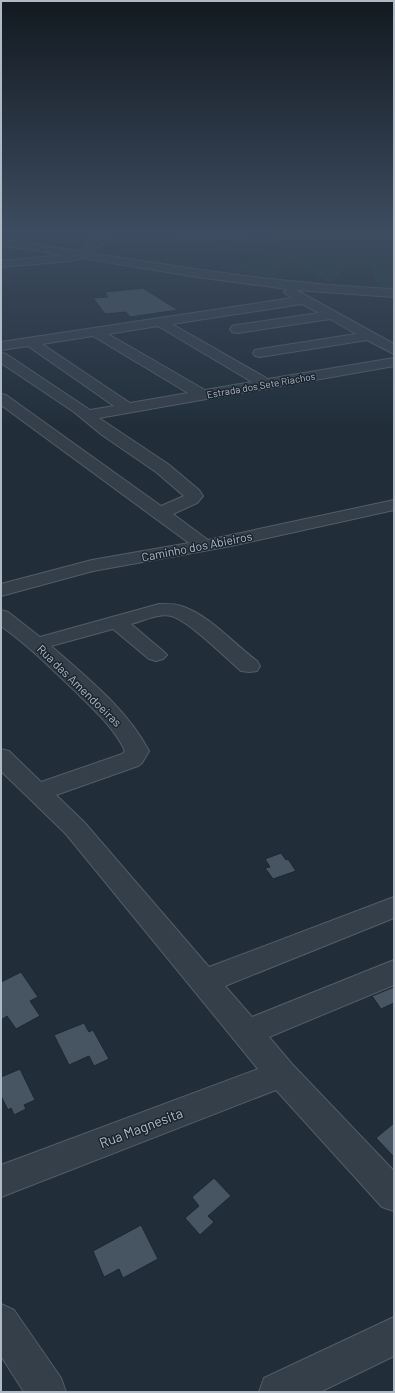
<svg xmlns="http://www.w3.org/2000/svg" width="395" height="1393" font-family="Barlow,sans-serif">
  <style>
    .green { fill: #233a3b }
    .building { fill: #475563; stroke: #1c2631 }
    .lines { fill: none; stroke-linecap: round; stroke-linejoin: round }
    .minor-casing { stroke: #535d68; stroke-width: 2 }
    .minor { fill: #353f4a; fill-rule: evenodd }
    .labels { text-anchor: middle; stroke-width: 3; stroke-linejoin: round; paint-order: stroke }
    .far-street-label { font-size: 10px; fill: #b0bac6; stroke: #1a242f }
    .street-label { font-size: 12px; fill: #b0bac6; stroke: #1a242f }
    .near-street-label { font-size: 14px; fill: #b0bac6; stroke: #1a242f }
  </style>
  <rect width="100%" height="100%" fill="#212e3a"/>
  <!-- green -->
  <path class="green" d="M159,233H394V243L384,244L394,248V289H378L372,266L346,267L330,283L290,259L272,277L232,269L266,254L284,251L271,238L253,235L230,250Z"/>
  <!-- building -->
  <g class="building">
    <path d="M143,288L178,310L130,317L126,312L105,314L93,298L108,297L105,292Z"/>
    <path d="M281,853L286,860L288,859L296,871L273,879L265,868L270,867L265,859Z"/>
    <path d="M21,972L38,997L30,1001L40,1016L16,1029L7,1016L1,1020V982Z"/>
    <path d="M394,987V1003L381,1009L372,996Z"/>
    <path d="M84,1023L89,1032L93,1030L109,1059L94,1066L89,1056L69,1065L54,1035Z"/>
    <path d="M20,1069L35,1100L24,1105L26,1109L14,1115L11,1108L8,1110L1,1096V1077Z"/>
    <path d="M394,1123V1157L376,1138Z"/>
    <path d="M214,1178L231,1196L208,1216L214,1222L200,1235L185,1218L199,1206L192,1197Z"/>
    <path d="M141,1225L158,1259L123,1278L119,1269L104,1277L93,1251Z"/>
  </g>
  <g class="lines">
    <defs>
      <g id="minor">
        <path d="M104,235L108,236L109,238L108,240L90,253C191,269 292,285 394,289V297L296,290L394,344V354L367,340L260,357L255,356L253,353L255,350L260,349L356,334L330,319L237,333L232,332L230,329L232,326L237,325L319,313L302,304L172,324L268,379L394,358V366L99,418L168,464L199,490L203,496L197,503L173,514L208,540L394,500V510L231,546L93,571L1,596V584L92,560L189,543L1,405V394L6,395L161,506L184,496L156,472L102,435L74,412L1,363V353L6,354L90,410L114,406L28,346L1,350V342L292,298L284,292L287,289L197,277L82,258L71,261L1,267V261L64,255L1,245V239L78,251L100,236ZM158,326L252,382L205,390L108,334ZM93,336L188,393L130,403L42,344Z"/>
        <path d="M159,604C167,604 173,603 181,606C208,614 234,644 257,661L260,666L257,671L249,672L241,671C226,658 188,620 171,616C159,613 143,621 131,624L163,651L167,655L163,659L156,661L149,659L113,629L51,646C86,677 127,709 149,751L142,763L138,766L56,795L84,822L209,967L394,897V918L225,986L252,1017L394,960V985L269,1037L292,1064L394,1171V1211L382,1207L276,1090L1,1197V1165L258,1069L66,834L1,771V749L9,751L41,782L122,754L125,751C115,729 96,712 79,695C54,671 29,646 1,626V610L8,612L40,637Z"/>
        <path d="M1,1304L14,1310L61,1378L66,1392H24L1,1356Z"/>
        <path d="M394,1317V1356L320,1392H259L264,1378Z"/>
      </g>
    </defs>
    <!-- minor casing -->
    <use href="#minor" class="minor-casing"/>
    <!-- minor -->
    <use href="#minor" class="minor"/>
  </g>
  <!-- sky -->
  <linearGradient id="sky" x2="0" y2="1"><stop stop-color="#121920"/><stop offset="0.54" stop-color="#3d4c60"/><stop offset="1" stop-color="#3d4c60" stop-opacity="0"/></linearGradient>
  <rect width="395" height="428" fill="url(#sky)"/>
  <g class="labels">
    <!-- far-street labels -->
    <g class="far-street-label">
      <text transform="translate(261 385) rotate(-10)" y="4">Estrada dos Sete Riachos</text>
    </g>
    <!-- street labels -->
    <g class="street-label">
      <text transform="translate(197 547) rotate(-11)" y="4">Caminho dos Abieiros</text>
      <text transform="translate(79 686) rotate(44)" y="4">Rua das Amendoeiras</text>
    </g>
    <!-- near-street labels -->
    <g class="near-street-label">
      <text transform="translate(141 1128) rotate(-21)" y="5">Rua Magnesita</text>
    </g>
  </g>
  <!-- border -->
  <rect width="395" height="1393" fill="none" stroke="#b0bac6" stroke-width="4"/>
</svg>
